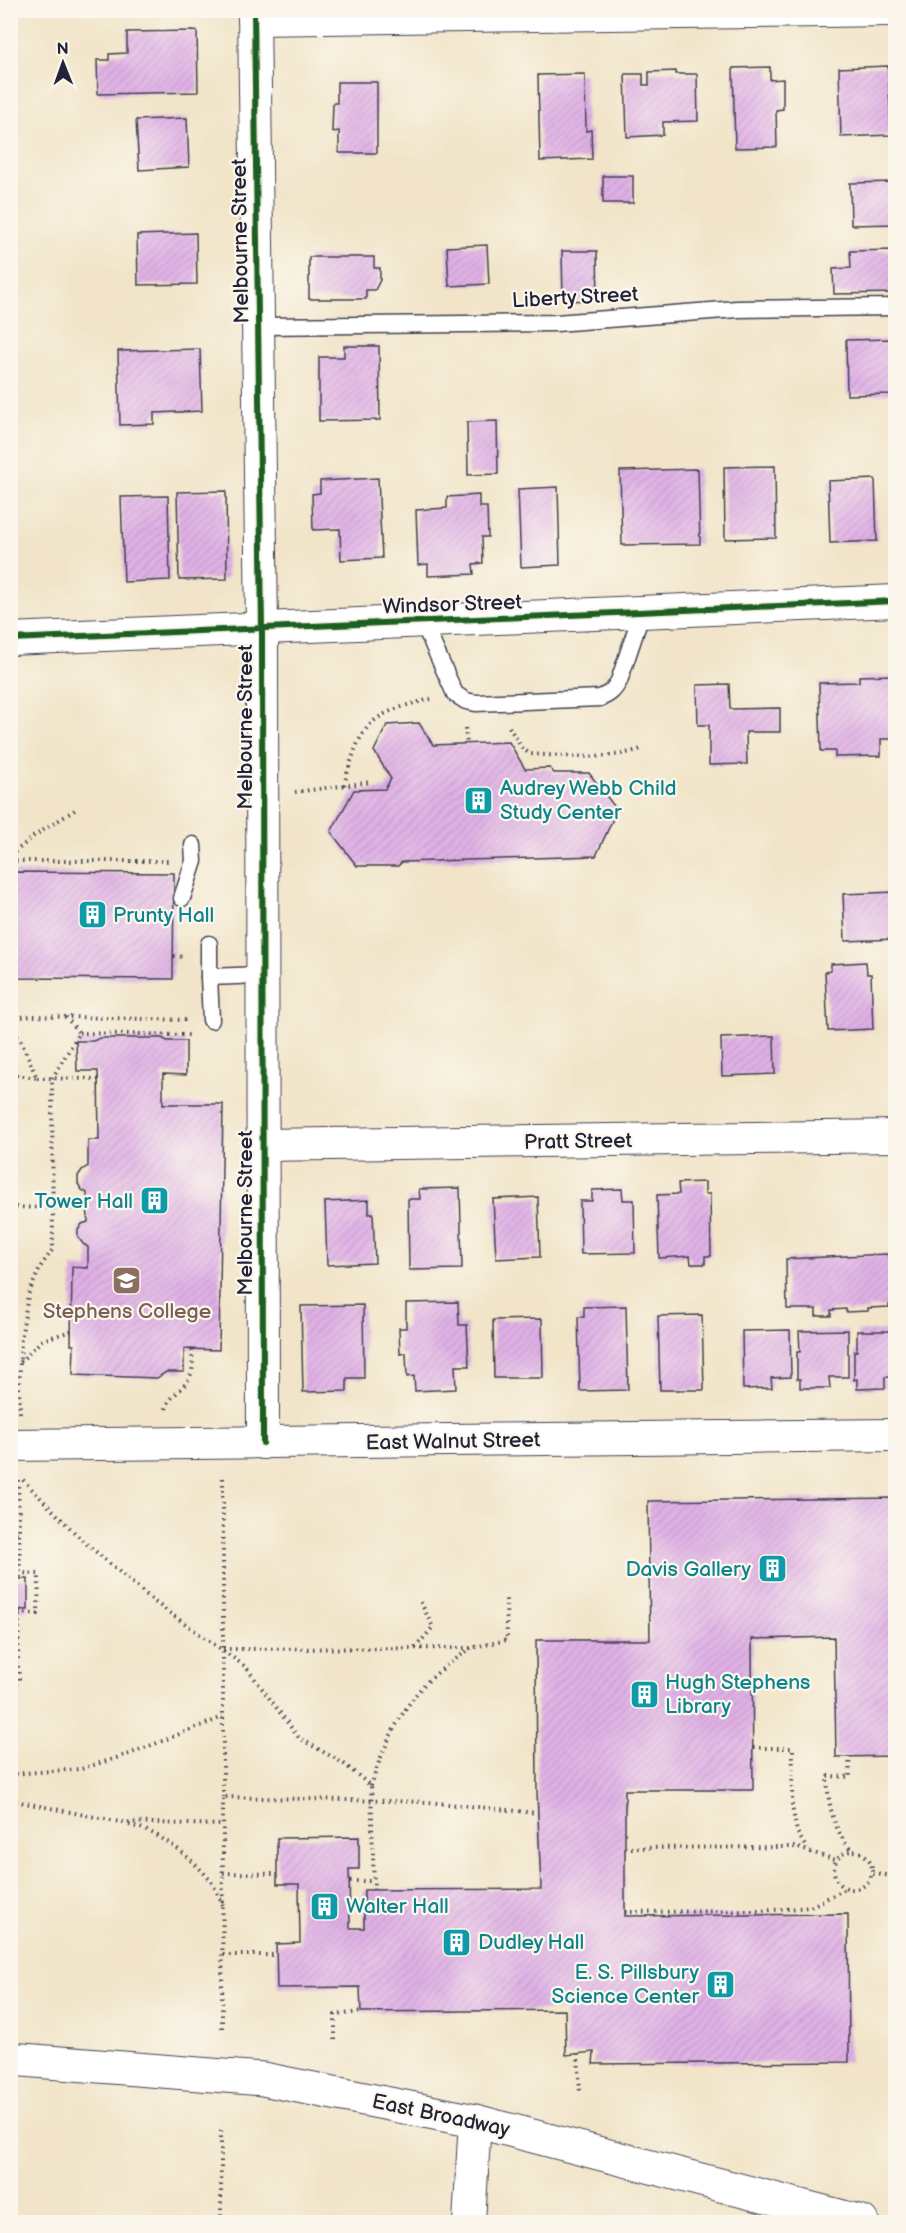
<svg xmlns="http://www.w3.org/2000/svg" width="906" height="2233" font-family="'Balsamiq Sans',sans-serif">
  <style>
    .building { fill: url(#building-hatch) }
    .lines { fill: none; stroke-linecap: round; stroke-linejoin: round }
    .service-casing { stroke: #413f50; stroke-width: 19 }
    .minor-casing { stroke: #413f50; stroke-width: 34 }
    .primary-casing { stroke: #413f50; stroke-width: 35 }
    .path { stroke: #413f50; stroke-width: 4; stroke-dasharray: 1.5 4.5; stroke-linecap: butt }
    .service { stroke: #fff; stroke-width: 16 }
    .minor { stroke: #fff; stroke-width: 32 }
    .primary { stroke: #fff; stroke-width: 33 }
    .cycleway-casing { stroke: #fbf7ec; stroke-width: 10 }
    .cycleway { stroke: #1b5e20; stroke-width: 6 }
    .labels { text-anchor: middle; stroke-width: 4.5; stroke-linejoin: round; paint-order: stroke }
    .street-label { font-size: 21px; fill: #22223b; stroke: #fbf7ec }
    .culture-label { font-size: 21px; fill: #0d838f; stroke: #fbf7ec; text-anchor: start }
    .education-label { font-size: 21px; fill: #785e54; stroke: #fbf7ec }
  </style>
  <defs>
    <pattern id="building-hatch" width="6" height="6" patternUnits="userSpaceOnUse" patternTransform="scale(1.5)"><rect width="6" height="6" fill="#e0b1e6"/><path d="M-1 1l2-2M0 6l6-6M5 7l2-2" fill="none" stroke="#c098c6"/></pattern>
  </defs>
  <rect width="100%" height="100%" fill="#fbf7ec"/>
  <filter id="ink" filterUnits="userSpaceOnUse"><feTurbulence type="fractalNoise" baseFrequency=".0167" numOctaves="2"/><feDisplacementMap in="SourceGraphic" scale="12" xChannelSelector="R" yChannelSelector="G"/><feConvolveMatrix kernelMatrix="1 2 1 2 8 2 1 2 1" color-interpolation-filters="sRGB"/></filter>
  <filter id="wash" filterUnits="userSpaceOnUse"><feTurbulence type="fractalNoise" baseFrequency=".008" numOctaves="4" result="noise"/><feDisplacementMap in="SourceGraphic" scale="24" xChannelSelector="R" yChannelSelector="G"/><feGaussianBlur stdDeviation="1.35" result="paint"/><feColorMatrix in="noise" values="0 0 0 0 0 0 0 0 0 0 0 0 0 0 0 0 0 1.4 0 .05"/><feComposite in="paint" operator="in"/></filter>
  <g filter="url(#wash)">
    <rect width="100%" height="100%" fill="#f1e4c8"/>
    <g id="blocks">
      <!-- building -->
      <g class="building">
        <path d="M122,10H194V14L122,16Z"/>
        <path d="M197,31L198,92L98,94L97,60H109V54L127,53V32Z"/>
        <path d="M888,66L891,135L841,137L839,68Z"/>
        <path d="M770,67V80L783,79V109L776,110L777,147L735,148L733,68Z"/>
        <path d="M676,71V74H697L698,121L663,122V135L627,137L625,74H643V85H649V72Z"/>
        <path d="M585,74L586,131L591,130L592,159L540,161L538,75Z"/>
        <path d="M337,82H377V153H339V131L332,132L333,103H337Z"/>
        <path d="M187,118L189,167L139,170L136,120Z"/>
        <rect x="603" y="176" width="30" height="27"/>
        <path d="M896,182V224L851,225L850,183Z"/>
        <path d="M196,233L197,284L138,285L137,235Z"/>
        <path d="M487,245L489,284L449,286L447,247Z"/>
        <path d="M896,250V293L834,294L833,269L851,268L850,251Z"/>
        <path d="M562,251H597L598,300L563,301Z"/>
        <path d="M309,257H374V268H380V280L375,290H366V299H309Z"/>
        <path d="M893,339L894,394L847,395L846,340Z"/>
        <path d="M344,346H379L380,420L319,421V357H344Z"/>
        <path d="M200,349L202,411L154,413V424L120,425L118,351Z"/>
        <path d="M497,421L498,474L468,475L467,422Z"/>
        <path d="M775,466L776,538L725,539L724,467Z"/>
        <path d="M698,469L700,544L622,545L620,471Z"/>
        <path d="M378,478L382,558L341,560L340,529L313,530L312,494L320,493V481Z"/>
        <path d="M875,479L877,541L830,543L828,481Z"/>
        <path d="M558,487L560,565L521,567L518,489Z"/>
        <path d="M226,491L227,579L179,580L177,492Z"/>
        <path d="M479,495V507H487L488,537H482L483,563L473,564L474,574L428,576V564L418,565L416,510L447,508V497Z"/>
        <path d="M168,496L170,580L124,582L121,497Z"/>
        <path d="M896,675V739H881V756L835,757V751H821L819,683L859,682V676Z"/>
        <path d="M729,684L730,709L780,708V732H746L747,764L709,765V725H698L697,685Z"/>
        <path d="M419,723L433,745L509,742L525,769L550,768L554,773H589L617,810L596,856L402,862L398,866H357L331,832L354,790L385,789L391,779L374,751L387,725Z"/>
        <path d="M10,872L174,873L173,979L10,978Z"/>
        <path d="M896,892V939L845,941L843,894Z"/>
        <path d="M866,962L867,974H871L873,1029L828,1031L825,972L831,971V964Z"/>
        <path d="M774,1036L775,1074L722,1076L721,1038Z"/>
        <path d="M100,1038H162L167,1041H186V1075L163,1074V1104H223L219,1350L184,1349V1372H166L157,1378L73,1375L74,1345H71L72,1267L88,1268V1247L83,1244L78,1237V1230L82,1224L88,1222L87,1193L82,1190L78,1184V1176L82,1170L88,1166V1140H99L98,1071H77L76,1041H93Z"/>
        <path d="M705,1182V1194H710L711,1256H705V1264H691L690,1256L659,1258L657,1195L679,1194L678,1183Z"/>
        <path d="M460,1188L462,1269L409,1270L408,1199H420L419,1189Z"/>
        <path d="M622,1189L623,1200H634L635,1253L581,1254L580,1201H592V1190Z"/>
        <path d="M538,1197L540,1257L496,1259L493,1199Z"/>
        <path d="M369,1200V1214L373,1213L375,1263L327,1265L325,1202Z"/>
        <path d="M887,1254L888,1258L896,1257V1304L889,1305V1307L868,1308V1311L846,1312V1309L831,1310V1316H816V1309H787L786,1259Z"/>
        <path d="M458,1302L459,1325H467L469,1366H455L456,1389L415,1391L414,1376L407,1377L406,1353L400,1354L399,1328H406V1303Z"/>
        <path d="M363,1305L364,1378H347V1391L303,1392L301,1306Z"/>
        <path d="M626,1306L628,1390L580,1391L578,1317H584V1307Z"/>
        <path d="M702,1315L704,1390H660L658,1316Z"/>
        <path d="M542,1319L543,1378H494L493,1320Z"/>
        <path d="M790,1330L791,1377L771,1378L772,1388L743,1389L742,1331Z"/>
        <path d="M848,1330V1377H829L830,1388H800V1379H797V1352H800L799,1331Z"/>
        <path d="M857,1331H896V1377H885V1388L857,1389V1379L854,1380V1351H857Z"/>
        <path d="M896,1498V1756L836,1757L834,1637L752,1639L753,1790H625V1916L848,1914L849,2062L593,2064L594,2052L566,2055L565,2010L361,2012L360,1987L277,1988L276,1944L300,1943L299,1884H277V1838L359,1837V1869H349L350,1928H364V1890L541,1889L537,1791L536,1640H650L648,1501Z"/>
        <path d="M10,1579H28V1610L10,1609Z"/>
      </g>
    </g>
  </g>
  <g filter="url(#ink)">
    <use href="#blocks" fill-opacity="0" stroke="#413f50" stroke-width="1.5"/>
    <g class="lines">
      <defs>
        <g id="service">
          <path d="M257,326L556,323L737,309L896,307"/>
          <path d="M423,622L455,694L466,701L476,703L600,698C610,694 614,690 619,681L642,612"/>
          <path d="M182,898L194,861L193,845"/>
          <path d="M209,977V944"/>
          <path d="M211,1020L209,977L262,975"/>
        </g>
        <g id="minor">
          <path d="M254,10L262,629L263,1443"/>
          <path d="M254,19L891,10"/>
          <path d="M10,639L896,601"/>
          <path d="M261,1145L896,1136"/>
          <path d="M10,1445L896,1435"/>
          <path d="M469,2222L475,2121"/>
        </g>
        <path id="primary" d="M10,2059L263,2079L475,2121L862,2222"/>
      </defs>
      <!-- service casing -->
      <use href="#service" class="service-casing"/>
      <!-- minor casing -->
      <use href="#minor" class="minor-casing"/>
      <!-- primary casing -->
      <use href="#primary" class="primary-casing"/>
      <!-- path -->
      <g class="path">
        <path d="M509,727L522,748L530,754C567,756 608,761 644,748"/>
        <path d="M465,728L467,744"/>
        <path d="M344,785C361,724 367,714 431,699"/>
        <path d="M295,792L371,782"/>
        <path d="M10,856L34,836L78,808"/>
        <path d="M10,861H169"/>
        <path d="M174,956L184,957"/>
        <path d="M10,1018L31,1016L187,1020"/>
        <path d="M10,1026L21,1041L37,1078L10,1074"/>
        <path d="M79,1033L189,1035"/>
        <path d="M37,1078L98,1079"/>
        <path d="M10,1207L88,1209"/>
        <path d="M20,1362L42,1340L71,1331"/>
        <path d="M166,1409C169,1395 186,1389 191,1374C194,1367 192,1357 192,1349"/>
        <path d="M20,1413L19,1389L21,1340L28,1295L41,1266L53,1249L52,1079L79,1033L66,1017"/>
        <path d="M223,1478V1797"/>
        <path d="M18,1480L20,1580"/>
        <path d="M23,1480L81,1539L156,1603L246,1667L299,1738L343,1763L371,1786L374,1890"/>
        <path d="M10,1533H19"/>
        <path d="M19,1613L38,1614L39,1574L20,1573"/>
        <path d="M415,1648L433,1627L419,1599"/>
        <path d="M223,1649L471,1648L507,1640L506,1599"/>
        <path d="M10,1663H18L19,1609"/>
        <path d="M10,1695L19,1680L18,1663"/>
        <path d="M10,1699L13,1705L10,1710"/>
        <path d="M753,1748H793L792,1806L797,1832L807,1849"/>
        <path d="M849,1756L850,1777L827,1776C828,1804 833,1829 851,1850"/>
        <path d="M10,1774L81,1769L129,1754L223,1717"/>
        <path d="M371,1786C381,1752 399,1713 423,1686C436,1672 455,1660 471,1648"/>
        <path d="M10,1800L120,1822L223,1825V1797L428,1802L538,1813"/>
        <path d="M129,1825C159,1831 191,1857 210,1880C215,1887 219,1897 223,1905"/>
        <path d="M625,1848L795,1847L836,1860"/>
        <circle cx="853" cy="1870" r="19"/>
        <path d="M223,1873L277,1874"/>
        <path d="M873,1874L896,1876"/>
        <path d="M350,1881H373"/>
        <path d="M625,1912L761,1911L810,1907L847,1888"/>
        <path d="M223,1955H276"/>
        <path d="M222,2028L223,1825"/>
        <path d="M335,2040V2015L361,2012"/>
        <path d="M578,2053L580,2092"/>
        <path d="M221,2222V2129"/>
      </g>
      <!-- service -->
      <use href="#service" class="service"/>
      <!-- minor -->
      <use href="#minor" class="minor"/>
      <!-- primary -->
      <use href="#primary" class="primary"/>
      <defs>
        <g id="cycleway">
          <path d="M254,10L262,629L263,1443"/>
          <path d="M10,639L896,601"/>
        </g>
      </defs>
      <!-- cycleway casing -->
      <use href="#cycleway" class="cycleway-casing"/>
      <!-- cycleway -->
      <use href="#cycleway" class="cycleway"/>
    </g>
  </g>
  <!-- icons -->
  <defs>
    <symbol id="building-square" viewBox="-11 -11 22 22"><rect x="-9" y="-9" width="18" height="18" rx="4" fill="#0f9aa8" stroke="#fbf7ec"/><path d="M-4-6H4V6H1V3H-1V6H-4ZM-2.5-4.3h1.7v1.8h-1.7ZM.8-4.3h1.7v1.8H.8ZM-2.5-1h1.7V.8h-1.7ZM.8-1h1.7V.8H.8Z" fill="#fff"/></symbol>
    <symbol id="university-square" viewBox="-11 -11 22 22"><rect x="-9" y="-9" width="18" height="18" rx="4" fill="#8d6e63" stroke="#fbf7ec"/><path d="M0-5L7-2L0 1L-7-2ZM-4 1L0 2.5L4 1V4Q0 6-4 4Z" fill="#fff"/></symbol>
  </defs>
  <g fill-rule="evenodd">
    <use href="#building-square" x="462" y="784" width="33" height="33"/>
    <use href="#building-square" x="76" y="898" width="33" height="33"/>
    <use href="#building-square" x="138" y="1184" width="33" height="33"/>
    <use href="#university-square" x="110" y="1264" width="33" height="33"/>
    <use href="#building-square" x="756" y="1552" width="33" height="33"/>
    <use href="#building-square" x="628" y="1678" width="33" height="33"/>
    <use href="#building-square" x="308" y="1890" width="33" height="33"/>
    <use href="#building-square" x="440" y="1926" width="33" height="33"/>
    <use href="#building-square" x="704" y="1968" width="33" height="33"/>
  </g>
  <g class="labels">
    <!-- street labels -->
    <g class="street-label">
      <text transform="translate(240 241) rotate(-91)" y="7">Melbourne Street</text>
      <text transform="translate(575 297) rotate(-3)" y="7">Liberty Street</text>
      <text transform="translate(452 604) rotate(-2)" y="7">Windsor Street</text>
      <text transform="translate(245 727) rotate(-90)" y="7">Melbourne Street</text>
      <text transform="translate(578 1141) rotate(-1)" y="7">Pratt Street</text>
      <text transform="translate(245 1213) rotate(-90)" y="7">Melbourne Street</text>
      <text transform="translate(453 1441) rotate(-1)" y="7">East Walnut Street</text>
      <text transform="translate(441 2115) rotate(12)" y="7">East Broadway</text>
    </g>
    <!-- culture labels -->
    <g class="culture-label">
      <text x="500" y="795">Audrey Webb Child<tspan x="500" dy="24">Study Center</tspan></text>
      <text x="113" y="922">Prunty Hall</text>
      <text x="133" y="1208" text-anchor="end">Tower Hall</text>
      <text x="751" y="1576" text-anchor="end">Davis Gallery</text>
      <text x="665" y="1689">Hugh Stephens<tspan x="665" dy="24">Library</tspan></text>
      <text x="346" y="1913">Walter Hall</text>
      <text x="478" y="1949">Dudley Hall</text>
      <text x="699" y="1979" text-anchor="end">E. S. Pillsbury<tspan x="699" dy="24">Science Center</tspan></text>
    </g>
    <!-- education labels -->
    <g class="education-label">
      <text x="127" y="1318">Stephens College</text>
    </g>
  </g>
  <!-- margin -->
  <rect width="906" height="2233" fill="none" stroke="#fbf7ec" stroke-width="36"/>
  <!-- north arrow -->
  <g transform="translate(63 63) rotate(359)" stroke="#fbf7ec" stroke-width="4.5" paint-order="stroke">
  <path d="M0-4.5L10 22L0 15L-10 22Z" fill="#22223b"/>
  <text y="-9" font-size="16" font-weight="bold" text-anchor="middle" fill="#22223b">N</text>
  </g>
</svg>
